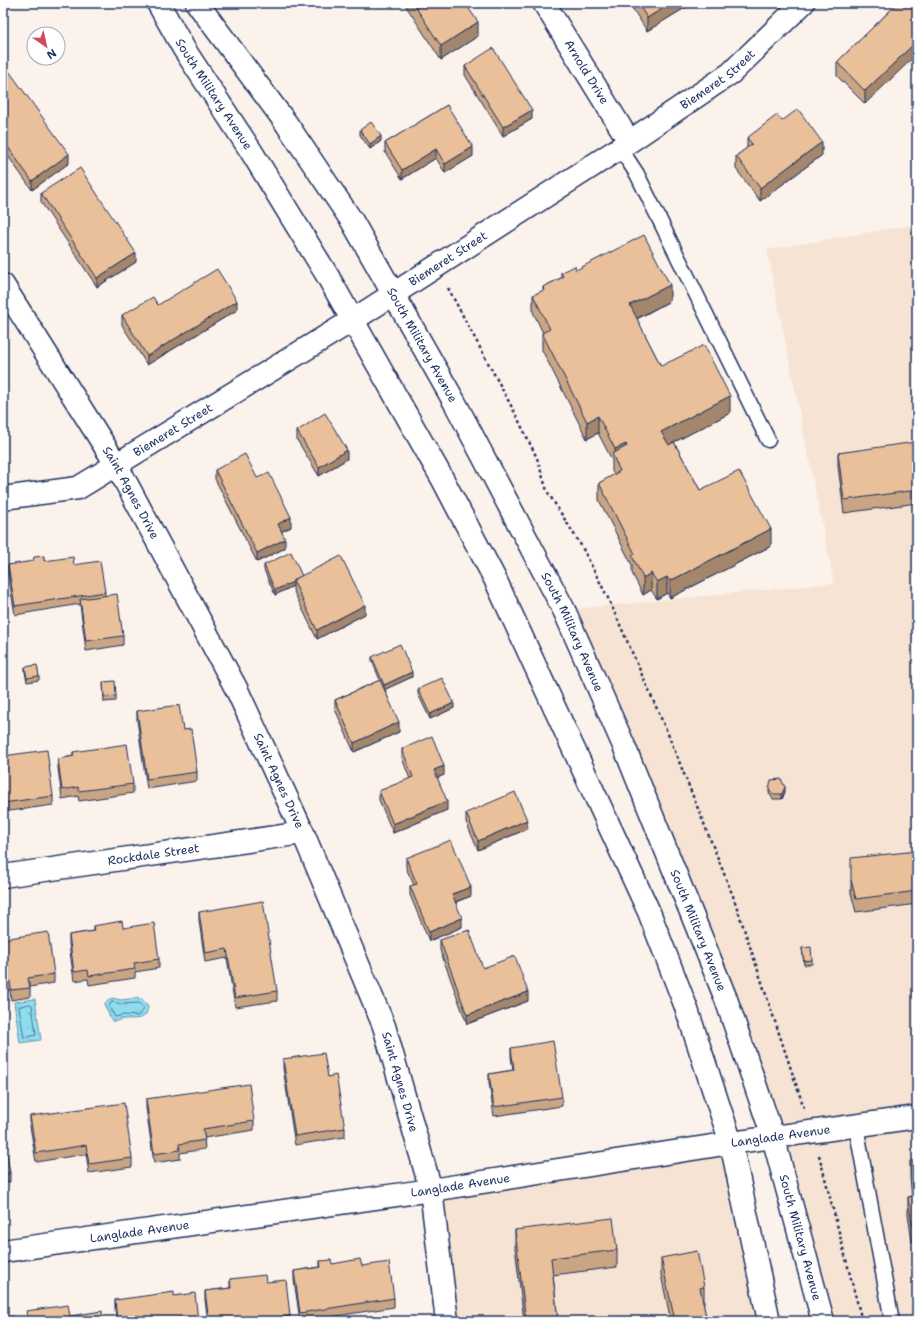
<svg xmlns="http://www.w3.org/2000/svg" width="920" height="1324" font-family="'Shantell Sans',sans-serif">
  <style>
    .built { fill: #f6e3d3 }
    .water { fill: url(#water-ripples); stroke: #6197b5 }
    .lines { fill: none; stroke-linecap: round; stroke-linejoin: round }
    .shore { stroke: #497498; stroke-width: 1 }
    .lane-casing { stroke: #1b2f5e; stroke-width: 17 }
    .street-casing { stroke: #1b2f5e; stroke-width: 25 }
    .secondary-casing { stroke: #1b2f5e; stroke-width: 25 }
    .path { stroke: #1b2f5e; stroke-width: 2.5; stroke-dasharray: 3 3; stroke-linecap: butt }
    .lane { stroke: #fff; stroke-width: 14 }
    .street { stroke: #fff; stroke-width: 22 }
    .secondary { stroke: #fff; stroke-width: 22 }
    .wall { fill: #c9a584; stroke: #1b2f5e }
    .shaded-wall { fill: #a4866c; stroke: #1b2f5e }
    .building { fill: #eac09a; stroke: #1b2f5e }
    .labels { text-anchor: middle; stroke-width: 3; stroke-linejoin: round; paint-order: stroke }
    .street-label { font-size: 12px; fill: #1b2f5e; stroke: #fff }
  </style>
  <defs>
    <pattern id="water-ripples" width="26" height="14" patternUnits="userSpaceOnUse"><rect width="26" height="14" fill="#8fdcef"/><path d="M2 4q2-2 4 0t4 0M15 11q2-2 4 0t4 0" fill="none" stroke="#7bbdcf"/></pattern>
  </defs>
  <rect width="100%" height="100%" fill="#fbf2eb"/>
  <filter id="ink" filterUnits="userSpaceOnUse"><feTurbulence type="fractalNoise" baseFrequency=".025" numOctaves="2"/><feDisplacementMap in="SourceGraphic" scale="8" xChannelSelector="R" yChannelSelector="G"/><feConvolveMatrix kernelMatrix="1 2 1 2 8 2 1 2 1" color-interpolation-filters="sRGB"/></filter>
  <g filter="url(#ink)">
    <!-- built -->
    <g class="built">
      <path d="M917,224V1321H823L773,1137L564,610L834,583L767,250Z"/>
      <path d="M731,1143L769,1321H447L431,1190Z"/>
    </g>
    <!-- water -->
    <g class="water">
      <path d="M112,998L121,1000L136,998L142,999L148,1007C146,1022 136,1018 125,1019C120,1019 118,1022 112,1021L104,1004Z"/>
      <path d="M35,999L41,1040L20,1043L14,1002Z"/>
    </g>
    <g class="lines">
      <!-- shore -->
      <g class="shore">
        <path d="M112,1002L121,1004L139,1003L144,1009L138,1016L123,1015L115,1017L109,1007Z"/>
        <path d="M30,1004L32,1005L36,1035L24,1038L19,1007Z"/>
      </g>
      <defs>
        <g id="lane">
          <path d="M620,148L637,174L768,440"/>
          <path d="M856,1126L892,1321"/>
        </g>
        <g id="street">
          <path id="s1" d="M544,3L629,141"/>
          <path id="s2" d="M3,285L116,464L237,690L303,833L384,1026L431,1190L447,1321"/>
          <path id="s3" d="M3,498L78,488L353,320L620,148L731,73L803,3"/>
          <path id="s4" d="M3,876L303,833"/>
          <path id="s5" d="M3,1251L431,1190L731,1143L917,1117"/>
        </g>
        <g id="secondary">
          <path id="s6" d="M158,3L184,49L251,151L327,275L442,478L495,579L649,912L686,1007L731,1143L769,1321"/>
          <path id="s7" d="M197,3L286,123L352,221L455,403L564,610L624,746L726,999L773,1137L823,1321"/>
        </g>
      </defs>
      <!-- lane casing -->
      <use href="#lane" class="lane-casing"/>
      <!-- street casing -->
      <use href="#street" class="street-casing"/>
      <!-- secondary casing -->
      <use href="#secondary" class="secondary-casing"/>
      <!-- path -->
      <g class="path">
        <path d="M448,288L515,413L537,458L547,491L582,547L609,600L668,734L733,896L804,1108"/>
        <path d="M819,1155L862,1321"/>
      </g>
      <!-- lane -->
      <use href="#lane" class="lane"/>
      <!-- street -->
      <use href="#street" class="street"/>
      <!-- secondary -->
      <use href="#secondary" class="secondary"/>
    </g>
    <!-- wall -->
    <g class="wall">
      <path d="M404,3H465L478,36L441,60Z"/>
      <path d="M629,3H693L647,31Z"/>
      <path d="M898,3L865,104L837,76V62Z"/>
      <path d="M465,66L532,119L503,136L465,75Z"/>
      <path d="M3,75L69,163L32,190L3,149Z"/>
      <path d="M447,105L473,156L445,173L436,158L402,179L385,152V143Z"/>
      <path d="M360,130L381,141L370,149L360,135Z"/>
      <path d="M747,138L822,155L760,201L736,169V156L747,148Z"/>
      <path d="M41,193L136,262L97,287L41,202Z"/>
      <path d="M576,270L670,301L637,319L661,366L730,413L674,442L700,490L771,546L670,598L667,593L657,599L651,590L643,595L632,573V565L599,500V483L614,475L612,471V460L598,433L587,439L542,350V333H543L533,312V295L543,291V287L561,278V272Z"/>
      <path d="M158,305L237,310L147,365L122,325V315Z"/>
      <path d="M297,431L347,459L319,476L297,440Z"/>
      <path d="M917,446V503L844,513L838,466V453Z"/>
      <path d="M215,470L257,478L291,527L281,532L285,548L257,562L215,479Z"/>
      <path d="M44,561L74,565L105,592V595L123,636V645L86,651L80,604L15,615L8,574V565Z"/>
      <path d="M264,565L302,576L365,614L317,639L293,590V586L275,595L264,570Z"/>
      <path d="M372,657L412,677L385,689L399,732L354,752L335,709V700L380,680L372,661Z"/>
      <path d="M25,667L39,676V680L27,682L25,672Z"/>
      <path d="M103,682L116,696V701L104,702Z"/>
      <path d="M418,689L454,708L430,719L418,694Z"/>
      <path d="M137,711L183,730L197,772V781L147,789L137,720Z"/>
      <path d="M402,749L444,775L437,778L447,810L393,833L379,800V791L410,779L402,758Z"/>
      <path d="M73,752L133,784V793L79,801L78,796L62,799L58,768V759L73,756Z"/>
      <path d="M3,756L53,796V805L3,812Z"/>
      <path d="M769,789L785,792L782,799H773L769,793Z"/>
      <path d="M466,813L527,829L478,850L466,822Z"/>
      <path d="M917,851V904L856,912L851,893V880Z"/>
      <path d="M406,858L471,896L456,902L462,927L429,941L410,895V886L414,885L406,868Z"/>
      <path d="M199,912L277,991V1001L235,1007L227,958L205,962L199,921Z"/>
      <path d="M93,926L123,928L159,959V968L135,972V978L89,985L88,979L74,981L69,944V935L93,931Z"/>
      <path d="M3,939L54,974V983L30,987V997L11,1000L10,990L3,991Z"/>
      <path d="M440,940L483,968L528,1001L467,1024L440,950Z"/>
      <path d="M802,948L812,960V964L804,965Z"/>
      <path d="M511,1048L562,1097V1106L494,1116L489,1083V1074L513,1070L511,1057Z"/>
      <path d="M283,1059L328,1077L345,1128V1137L295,1145L283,1068Z"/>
      <path d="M146,1099L254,1121V1130L204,1138L205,1149L180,1153V1159L154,1163L146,1108Z"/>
      <path d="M30,1116L132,1158V1167L89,1173L86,1154L36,1162L30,1126Z"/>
      <path d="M3,1138L10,1173V1182L3,1183Z"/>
      <path d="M917,1160V1241L912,1242L908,1214V1197L912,1196L910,1178V1161Z"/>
      <path d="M515,1230L617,1250V1267L553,1275L558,1321H524L515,1247Z"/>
      <path d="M661,1258L704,1287V1304H703L707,1321H671L661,1275Z"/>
      <path d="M320,1261L332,1264L394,1298V1307L304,1321H300L294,1280V1271L320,1267Z"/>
      <path d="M230,1279L266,1282L290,1316V1321H208L205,1300V1291L230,1288Z"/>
      <path d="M174,1296L198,1321H116L115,1309V1300Z"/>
    </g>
    <!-- shaded-wall -->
    <g class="shaded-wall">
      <path d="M672,3H693L647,31V18Z"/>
      <path d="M478,22V36L441,60V46Z"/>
      <path d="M917,41V54L865,104V91Z"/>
      <path d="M532,110V119L503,136V127Z"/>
      <path d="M381,136V141L370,149V144Z"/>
      <path d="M822,142V155L760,201V188Z"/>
      <path d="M473,147V156L445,173V164Z"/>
      <path d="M436,149V158L402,179V170Z"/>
      <path d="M69,154V163L32,190V181Z"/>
      <path d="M136,253V262L97,287V278Z"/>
      <path d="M670,285V301L630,322V305Z"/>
      <path d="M237,301V310L147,365V356Z"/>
      <path d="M730,396V413L661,449V432Z"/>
      <path d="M598,416V433L587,439V422Z"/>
      <path d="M626,444V461L615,460V449Z"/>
      <path d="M347,450V459L319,476V467Z"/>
      <path d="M291,517V527L278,533V524Z"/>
      <path d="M771,529V546L670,598V581Z"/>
      <path d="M285,539V548L257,562V553Z"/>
      <path d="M651,573V590L643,595V578Z"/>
      <path d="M667,577V593L657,599V582Z"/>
      <path d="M293,582V586L275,595V590Z"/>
      <path d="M365,605V614L317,639V630Z"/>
      <path d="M412,672V677L384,690V685Z"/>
      <path d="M454,703V708L430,719V714Z"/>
      <path d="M399,722V732L354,752V743Z"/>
      <path d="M444,766V775L434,779V770Z"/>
      <path d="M785,787V792L782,799V794Z"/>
      <path d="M447,801V810L393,833V824Z"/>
      <path d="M527,820V829L478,850V841Z"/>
      <path d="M471,887V896L452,903V894Z"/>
      <path d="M462,918V927L429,941V932Z"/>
      <path d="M528,992V1001L467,1024V1015Z"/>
    </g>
    <!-- building -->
    <g class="building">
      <path d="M413,3H465L478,22L441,46Z"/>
      <path d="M638,3H672L647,18Z"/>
      <path d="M898,3H917V41L865,91L837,62Z"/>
      <path d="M493,48L532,110L503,127L465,66Z"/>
      <path d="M9,71L69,154L32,181L3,140V75Z"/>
      <path d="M447,105L473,147L445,164L436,149L402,170L385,143Z"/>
      <path d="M798,109L822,142L760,188L736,156L752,144L747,138L777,115L782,121Z"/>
      <path d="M371,122L381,136L370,144L360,130Z"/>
      <path d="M80,168L136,253L97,278L41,193Z"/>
      <path d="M644,235L670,285L630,305L661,366L704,345L730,396L661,432L669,445L674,442L700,490L739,471L771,529L670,581L667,577L657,582L651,573L643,578L632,556L635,554L599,483L620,471L612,454L627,446L626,444L615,449L598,416L587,422L542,333L550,329L533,295L544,290L543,287L563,277L561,272L575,266L576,270Z"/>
      <path d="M217,269L237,301L147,356L122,315L153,297L158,305Z"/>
      <path d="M325,413L347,450L319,467L297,431Z"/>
      <path d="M916,442L917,446V490L844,500L838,453Z"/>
      <path d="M245,454L257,478L269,473L291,517L278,524L285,539L257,553L215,470Z"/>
      <path d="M291,552L302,576L293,580V582L275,590L264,565Z"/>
      <path d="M44,556V561L73,557L74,565L100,561L105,592L15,606L8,565L33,561L34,557Z"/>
      <path d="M341,556L365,605L317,630L293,580Z"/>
      <path d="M117,594L123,636L86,641L80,599Z"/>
      <path d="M400,644L412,672L384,685L372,657Z"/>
      <path d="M37,665L39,676L27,678L25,667Z"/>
      <path d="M442,678L454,703L430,714L418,689Z"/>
      <path d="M380,680L399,722L354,743L335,700Z"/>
      <path d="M115,681L116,696L104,697L103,682Z"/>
      <path d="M179,705L183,730L191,729L197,772L147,779L137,711Z"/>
      <path d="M432,736L444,766L434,770L447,801L393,824L379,791L413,777L402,749Z"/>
      <path d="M127,744L133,784L79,791L78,787L62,790L58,759L74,756L73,752Z"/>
      <path d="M47,750L53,796L3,803V756Z"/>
      <path d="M781,779L785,787L782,794H773L769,789L771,780Z"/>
      <path d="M515,792L527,820L478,841L466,813Z"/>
      <path d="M451,840L471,887L452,894L462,918L429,932L410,886L417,884L406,858Z"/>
      <path d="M917,851V891L856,899L851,880V858Z"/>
      <path d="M263,901L277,991L235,998L227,949L205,953L199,912Z"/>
      <path d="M122,921L123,928L154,923L159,959L134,963L135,969L89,976L88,970L74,972L69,935L94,931L93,926Z"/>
      <path d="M469,930L483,968L515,956L528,992L467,1015L440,940Z"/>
      <path d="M48,932L54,974L28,978L30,988L11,990L10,981L3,982V939Z"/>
      <path d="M811,947L812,960L804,961L802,948Z"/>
      <path d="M553,1041L562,1097L494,1107L489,1074L514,1070L511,1048Z"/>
      <path d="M324,1053L328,1077L336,1075L345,1128L295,1136L283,1059Z"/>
      <path d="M249,1084L254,1121L203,1129L205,1140L179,1144L180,1150L154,1154L146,1099Z"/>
      <path d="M124,1103L132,1158L89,1164L86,1145L36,1153L30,1116Z"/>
      <path d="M4,1137L10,1173L3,1174V1138Z"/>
      <path d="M917,1160V1225H912L908,1197L914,1196L910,1161Z"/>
      <path d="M613,1218L617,1250L551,1258L558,1321H526L515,1230Z"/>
      <path d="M697,1251L704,1287L700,1288L707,1321H675L661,1258Z"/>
      <path d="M360,1259L362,1266L389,1262L394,1298L300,1313L294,1271L321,1267L320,1261L331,1260L332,1264Z"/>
      <path d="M265,1275L266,1282L286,1280L290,1316L252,1321H209L205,1291L231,1288L230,1279Z"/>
      <path d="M174,1292V1296L195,1293L198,1321H117L115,1300Z"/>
      <path d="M68,1305L70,1316L102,1311L103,1321H28L26,1311Z"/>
      <path d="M13,1316L14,1321H3V1318Z"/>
    </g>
  </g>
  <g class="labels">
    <!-- street labels -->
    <g class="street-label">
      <text dy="4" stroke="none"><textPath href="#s1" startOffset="81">Arnold Drive</textPath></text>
      <text dy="4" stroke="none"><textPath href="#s3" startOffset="835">Biemeret Street</textPath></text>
      <text dy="4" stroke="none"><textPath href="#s6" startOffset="107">South Military Avenue</textPath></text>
      <text dy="4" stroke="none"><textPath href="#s3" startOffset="511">Biemeret Street</textPath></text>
      <text dy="4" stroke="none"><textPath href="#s7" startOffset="410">South Military Avenue</textPath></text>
      <text dy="4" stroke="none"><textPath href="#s3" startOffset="187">Biemeret Street</textPath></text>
      <text dy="4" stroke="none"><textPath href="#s2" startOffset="244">Saint Agnes Drive</textPath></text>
      <text dy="4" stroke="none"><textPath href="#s7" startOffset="734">South Military Avenue</textPath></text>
      <text dy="4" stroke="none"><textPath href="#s2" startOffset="568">Saint Agnes Drive</textPath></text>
      <text dy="4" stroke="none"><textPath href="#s4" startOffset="152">Rockdale Street</textPath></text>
      <text dy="4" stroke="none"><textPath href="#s7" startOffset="1058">South Military Avenue</textPath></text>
      <text dy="4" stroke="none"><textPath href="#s2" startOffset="893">Saint Agnes Drive</textPath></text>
      <text dy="4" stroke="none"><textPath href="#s5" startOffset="786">Langlade Avenue</textPath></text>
      <text dy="4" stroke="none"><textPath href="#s5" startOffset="462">Langlade Avenue</textPath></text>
      <text dy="4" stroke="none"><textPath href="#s5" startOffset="138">Langlade Avenue</textPath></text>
      <text dy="4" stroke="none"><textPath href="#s7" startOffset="1382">South Military Avenue</textPath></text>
    </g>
  </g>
  <!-- margin -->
  <rect width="920" height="1324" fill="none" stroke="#fff" stroke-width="16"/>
  <rect x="8" y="8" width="904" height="1308" fill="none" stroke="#1b2f5e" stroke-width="1.5" filter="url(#ink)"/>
  <!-- north arrow -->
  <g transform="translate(46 46) rotate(146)"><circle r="19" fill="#ffffff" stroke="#a4acbf"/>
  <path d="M0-3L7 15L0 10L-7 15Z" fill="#d1495b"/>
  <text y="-6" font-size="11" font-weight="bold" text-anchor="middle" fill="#1b2f5e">N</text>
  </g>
</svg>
